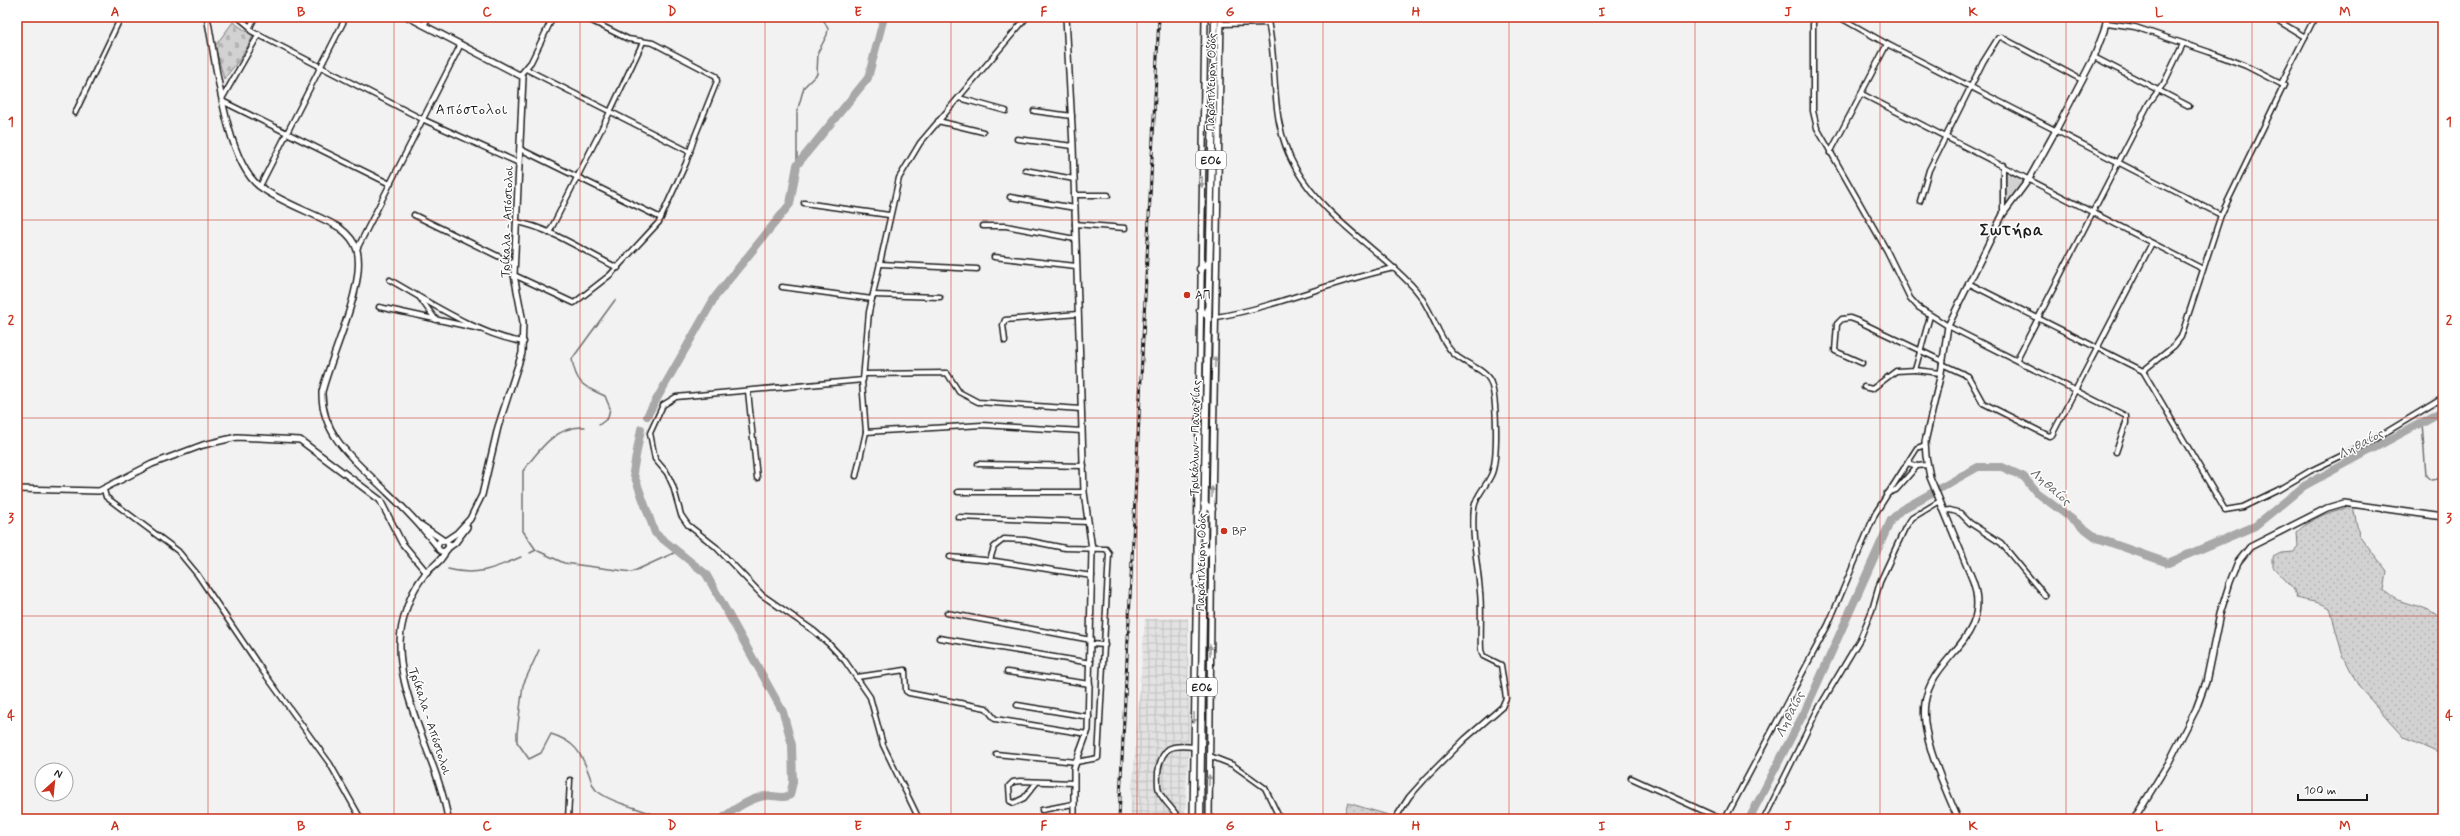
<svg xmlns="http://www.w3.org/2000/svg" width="2460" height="836" font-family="Mynerve,sans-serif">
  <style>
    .industrial { fill: url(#industrial-grid) }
    .grass { fill: url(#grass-dots); stroke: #777 }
    .cemetery { fill: url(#cemetery-stones); stroke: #777 }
    .park { fill: #d2d2d2; stroke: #777 }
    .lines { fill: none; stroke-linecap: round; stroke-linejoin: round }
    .stream { stroke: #707070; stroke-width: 1.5 }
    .river { stroke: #a8a8a8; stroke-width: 8 }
    .minor-casing { stroke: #1c1c1c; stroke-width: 7 }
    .tertiary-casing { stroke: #1c1c1c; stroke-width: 8 }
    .primary-casing { stroke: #1c1c1c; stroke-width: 9 }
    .minor { stroke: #fff; stroke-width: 4 }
    .tertiary { stroke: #fff; stroke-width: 5 }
    .primary { stroke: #fff; stroke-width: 6 }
    .rail-casing { stroke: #1c1c1c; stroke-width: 3 }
    .rail { stroke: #fff; stroke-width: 1.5; stroke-dasharray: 4.5; stroke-linecap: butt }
    .oneway { fill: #999 }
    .grid { fill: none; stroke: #c8321e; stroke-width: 1; stroke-opacity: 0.55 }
    .poi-dot { fill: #c8321e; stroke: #fff; stroke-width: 1.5 }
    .labels { text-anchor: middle; stroke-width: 3; stroke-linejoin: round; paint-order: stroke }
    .shield { fill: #fff; stroke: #606060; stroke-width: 1 }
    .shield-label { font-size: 11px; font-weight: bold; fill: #1c1c1c }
    .street-label { font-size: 12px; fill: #1c1c1c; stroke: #fff }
    .poi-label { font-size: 12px; fill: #1c1c1c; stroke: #fff; text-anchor: start }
    .water-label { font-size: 13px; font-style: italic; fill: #5b5b5b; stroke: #fff }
    .quarter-label { font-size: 14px; letter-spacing: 1px; fill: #1c1c1c; stroke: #fff }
    .district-label { font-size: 16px; font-weight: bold; letter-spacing: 1px; fill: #1c1c1c; stroke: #fff }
    .neatline { fill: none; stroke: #c8321e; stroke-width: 1.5 }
    .grid-label { font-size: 13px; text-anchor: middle; font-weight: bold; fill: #c8321e }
  </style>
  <defs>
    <pattern id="industrial-grid" width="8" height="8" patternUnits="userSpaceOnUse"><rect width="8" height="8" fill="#e2e2e2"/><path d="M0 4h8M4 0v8" fill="none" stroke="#c1c1c1"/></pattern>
    <pattern id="grass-dots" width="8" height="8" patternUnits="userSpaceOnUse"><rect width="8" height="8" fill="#d2d2d2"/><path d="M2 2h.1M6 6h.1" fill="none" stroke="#b4b4b4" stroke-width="1.8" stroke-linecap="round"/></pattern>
    <pattern id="cemetery-stones" width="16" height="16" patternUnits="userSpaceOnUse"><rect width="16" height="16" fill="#d2d2d2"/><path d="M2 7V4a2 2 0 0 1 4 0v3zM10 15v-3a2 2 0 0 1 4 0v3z" fill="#b4b4b4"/></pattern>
  </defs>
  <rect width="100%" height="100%" fill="#f2f2f2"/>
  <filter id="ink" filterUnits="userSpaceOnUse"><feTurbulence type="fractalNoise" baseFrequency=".025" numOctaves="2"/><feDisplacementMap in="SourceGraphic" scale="8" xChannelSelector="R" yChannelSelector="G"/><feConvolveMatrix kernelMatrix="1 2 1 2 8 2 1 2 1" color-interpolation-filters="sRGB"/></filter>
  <g filter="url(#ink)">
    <!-- industrial -->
    <path class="industrial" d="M1188,618L1189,731L1185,819H1130L1145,619Z"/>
    <!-- grass -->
    <g class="grass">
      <path d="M2353,507L2359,535L2387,571L2384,591C2390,595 2395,600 2401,601C2416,607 2434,607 2443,623V755L2405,738L2359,687L2342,653L2330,608C2319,601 2309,602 2297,598L2293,588L2273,567V557L2281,553L2294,552L2298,547L2297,532C2311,518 2334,509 2353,507Z"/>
      <path d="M1348,803L1395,817L1394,819H1343Z"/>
    </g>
    <!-- cemetery -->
    <path class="cemetery" d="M233,22L253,36L243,55L224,79L215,46Z"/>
    <!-- park -->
    <path class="park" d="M2006,169L2025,179L2006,205Z"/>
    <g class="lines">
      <!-- stream -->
      <g class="stream">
        <path d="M797,165V112L804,87L817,74L818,52L827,35L828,29L822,17"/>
        <path d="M2422,423L2426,476L2431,480L2443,478"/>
        <path d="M599,425L608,418L610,408L605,396C584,387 576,384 572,359L615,300"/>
        <path d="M536,550L523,531V471C539,450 556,425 585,427"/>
        <path d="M530,553L536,550L564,563L632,572L678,551"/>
        <path d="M448,569C477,577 495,568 521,557"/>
        <path d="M539,650L523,685L517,733V742L529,759L541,753L551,734C574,741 581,752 589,774C591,779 592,787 597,791C615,805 643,808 664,819"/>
        <path d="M720,819L725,816"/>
      </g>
      <!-- river -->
      <g class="river">
        <path d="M647,416L715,297L790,204L797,165L868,78L884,17"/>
        <path d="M641,429L633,472L655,533L706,574L783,712L792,745L793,782L790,795C782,800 774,794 765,796C751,798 736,808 725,816L726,819"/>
        <path d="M1749,819L1805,711L1891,520L1901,510L1978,467H2002L2024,477L2036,492L2097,538L2168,563L2255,526L2304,486L2443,411"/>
      </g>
      <defs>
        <g id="minor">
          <path d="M238,17L250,27"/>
          <path d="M255,17L250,27L251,31L422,119L519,163"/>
          <path d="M1267,17C1280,70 1267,118 1296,169C1325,219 1378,248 1415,289C1432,308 1436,334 1452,352C1462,364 1486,368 1491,383C1497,400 1498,456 1492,473C1487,486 1476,494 1474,508C1471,535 1478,565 1480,592C1482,611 1480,631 1481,650L1483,656L1501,665L1506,698L1502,707L1465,739L1426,778L1409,797L1395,819"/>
          <path d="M1813,17V111L1817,128L1887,251L1910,298L1918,307L1948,326L2126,416V423L2116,452"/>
          <path d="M1839,17L1887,44L2221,215"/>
          <path d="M2272,17L2305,37"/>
          <path d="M2107,23L2135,27L2209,52L2246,66L2281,84L2315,17"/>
          <path d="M1221,24L1268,23"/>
          <path d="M2094,57L2189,106"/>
          <path d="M526,69L690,152"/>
          <path d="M521,74L531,62L553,17"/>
          <path d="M1862,94L2203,269"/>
          <path d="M223,97L259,34"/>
          <path d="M959,98L1006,111"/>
          <path d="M224,102L390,184"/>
          <path d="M1034,111L1072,116"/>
          <path d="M75,113L121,17"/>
          <path d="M938,121L983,132"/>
          <path d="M1017,139L1073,146"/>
          <path d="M520,149L661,218"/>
          <path d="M1830,153L1887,44"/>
          <path d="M1025,170L1074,179"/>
          <path d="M260,186L346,17"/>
          <path d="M1074,195H1108"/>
          <path d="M1010,197L1075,208"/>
          <path d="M1920,201L1929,170L1983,62L1998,38L2001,37L2082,80"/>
          <path d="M804,203L889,215"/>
          <path d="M2003,214V165"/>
          <path d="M414,215L514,264"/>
          <path d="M516,222C549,227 587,253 618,268"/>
          <path d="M1075,224L1125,228"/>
          <path d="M983,226H1006L1075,239"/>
          <path d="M549,233L610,112L643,42"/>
          <path d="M357,249L461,44"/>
          <path d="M994,257L1076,266"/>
          <path d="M881,264L977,269"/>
          <path d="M514,275L574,303L610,275L659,222L686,163L695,136L717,81L716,76L653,43L628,39L584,17"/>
          <path d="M390,280C427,301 482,337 524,342"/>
          <path d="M1968,283L2143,371L2225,510L2243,507L2278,490L2310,471L2370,442L2443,398"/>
          <path d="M782,287L872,299"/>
          <path d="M873,295L940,297"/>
          <path d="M420,298L436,320"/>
          <path d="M379,307L480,329"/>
          <path d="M1216,317C1278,307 1334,280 1395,268"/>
          <path d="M1005,341L1003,325L1005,320L1078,314"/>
          <path d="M2017,359L2149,103L2164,83L2183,44"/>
          <path d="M1862,363L1835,351L1837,324L1842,319L1850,318L1858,321L1942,361"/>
          <path d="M1942,364L1968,376L1983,403L2049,436L2052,435L2152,243"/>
          <path d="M1915,370L1941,373"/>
          <path d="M2143,371L2174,346L2181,337L2221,215L2284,85"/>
          <path d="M864,374L947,373L959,392L978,402L1081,409"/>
          <path d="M1864,387L1872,389L1896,371L1915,370L1930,316"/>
          <path d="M748,391L757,478"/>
          <path d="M866,432L982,425L1082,431"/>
          <path d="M1908,463L1917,466L1927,465"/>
          <path d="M978,464L1084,466"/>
          <path d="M856,476L866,432L862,381"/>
          <path d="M104,490L106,497L178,551L197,574L262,670L330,764L361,819"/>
          <path d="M958,492H1084"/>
          <path d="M1886,494L1896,490L1917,466"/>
          <path d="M1944,511L1950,510L1960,513L1970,523L2001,543L2045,596"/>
          <path d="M958,517L1088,522"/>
          <path d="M950,557L995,561L1092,576"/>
          <path d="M990,560L994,547L1004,539L1025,540L1065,548L1106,549L1109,553L1098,758L1076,762L996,754"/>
          <path d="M947,613L1091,640"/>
          <path d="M939,638L1091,663"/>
          <path d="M1091,644L1105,645"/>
          <path d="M1007,672L1090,684"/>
          <path d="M857,677L905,670L906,691L909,693L986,708L995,719L1087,734"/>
          <path d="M1017,705L1089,717"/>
          <path d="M1210,756L1233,765L1265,788L1280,819"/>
          <path d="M1631,778L1721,819"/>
          <path d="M1037,782L1024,798L1014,803L1010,801L1009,786L1013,782L1020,781L1073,783"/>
          <path d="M1042,810L1073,804"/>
          <path d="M568,819L570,780"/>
          <path d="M919,819L883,745L870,697L845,661L829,644L814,631L762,595L716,547L688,525L681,515L673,486L667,473L655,459L650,433L663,405L676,397L863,380L869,312L899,178L920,143L1027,17"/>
          <path d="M1179,819C1174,809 1163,801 1159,791C1157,785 1158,778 1158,772C1162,747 1170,744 1194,747"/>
          <path d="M1725,819L1828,625L1875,514L1917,448L1925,445"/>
          <path d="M1764,819L1817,711L1860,639L1872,610L1880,582L1905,528L1912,518L1940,501"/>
        </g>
        <g id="tertiary">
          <path d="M207,17C216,60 225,159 259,186C283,204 315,213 340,228C348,234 354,240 357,250C366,285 331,355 322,392C321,437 358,463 387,492C405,509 422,527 437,546"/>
          <path d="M408,17L523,77L514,275L523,322L522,353L498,427L482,495L470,519L457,533L445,541"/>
          <path d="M1066,17L1073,146L1084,492L1092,549L1088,730L1074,768V819"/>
          <path d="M424,25L428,17"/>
          <path d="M17,489L99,491L152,464L203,445L237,437L300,440L380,500L402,543L427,573"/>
          <path d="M421,525L443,540"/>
          <circle cx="443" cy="546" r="5.5"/>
          <path d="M448,548L455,543L467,527"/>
          <path d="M446,550C443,560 434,565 427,572C415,585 407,604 403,621C387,682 438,756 448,819"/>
          <path d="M1193,819L1205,17"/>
          <path d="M1209,819L1212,509L1221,17"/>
          <path d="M1958,819C1945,787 1920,737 1925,703C1932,654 1993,641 1973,581L1930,477L1926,456L1925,442L1941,373L1948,326L2003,214L2029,179L2056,130L2094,57L2104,31L2107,17"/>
          <path d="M2134,819L2169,762L2196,709L2206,682L2220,614L2230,582L2238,562L2250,547L2327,508L2344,503L2443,517"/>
        </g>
        <g id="primary">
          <path d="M1200,269L1209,263"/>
          <path d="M1200,310L1208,316"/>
          <path d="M1204,504L1212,509"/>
          <path d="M1204,555L1211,548"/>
          <path d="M1200,819L1206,413L1215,17"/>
        </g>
      </defs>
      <!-- minor casing -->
      <use href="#minor" class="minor-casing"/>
      <!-- tertiary casing -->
      <use href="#tertiary" class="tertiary-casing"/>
      <!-- primary casing -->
      <use href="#primary" class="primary-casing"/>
      <!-- minor -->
      <use href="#minor" class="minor"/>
      <!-- tertiary -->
      <use href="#tertiary" class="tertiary"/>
      <!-- primary -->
      <use href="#primary" class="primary"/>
      <defs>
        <path id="rail" d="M1119,819L1159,17"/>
      </defs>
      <!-- rail casing -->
      <use href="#rail" class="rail-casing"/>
      <!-- rail -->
      <use href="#rail" class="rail"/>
    </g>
    <!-- one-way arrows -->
    <defs><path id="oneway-solid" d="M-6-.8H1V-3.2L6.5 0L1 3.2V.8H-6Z"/></defs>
    <g class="oneway">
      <use href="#oneway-solid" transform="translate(1202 182) rotate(91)"/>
      <use href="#oneway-solid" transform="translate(1215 362) rotate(-89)"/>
      <use href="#oneway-solid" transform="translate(1212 492) rotate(-89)"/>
      <use href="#oneway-solid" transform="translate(1210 650) rotate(-90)"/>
      <use href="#oneway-solid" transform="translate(1194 718) rotate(91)"/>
      <use href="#oneway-solid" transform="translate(1209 780) rotate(-89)"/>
    </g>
  </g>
  <!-- grid -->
  <path class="grid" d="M208,17V819M394,17V819M580,17V819M765,17V819M951,17V819M1137,17V819M1323,17V819M1509,17V819M1695,17V819M1880,17V819M2066,17V819M2252,17V819M17,220H2443M17,418H2443M17,616H2443"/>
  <!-- markers -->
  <g class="poi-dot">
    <circle cx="1187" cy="295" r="4"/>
    <circle cx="1224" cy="531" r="4"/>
  </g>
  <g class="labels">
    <!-- shield labels -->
    <g class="shield">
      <rect x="1196" y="151" width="30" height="18" rx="3"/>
      <rect x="1187" y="678" width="30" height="18" rx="3"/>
    </g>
    <g class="shield-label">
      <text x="1211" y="164">ΕΟ6</text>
      <text x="1202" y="691">ΕΟ6</text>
    </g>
    <!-- street labels -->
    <g class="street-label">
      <text transform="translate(1211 82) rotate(-89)" y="4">Παράπλευρη Οδός</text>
      <text transform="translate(507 222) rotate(-88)" y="4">Τρίκαλα - Απόστολοι</text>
      <text transform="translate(1195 438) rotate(-89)" y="4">Τρικάλων - Παναγίας</text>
      <text transform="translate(1201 562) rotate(-89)" y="4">Παράπλευρη Οδός</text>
      <text transform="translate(430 721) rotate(72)" y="4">Τρίκαλα - Απόστολοι</text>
    </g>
    <!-- poi labels -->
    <g class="poi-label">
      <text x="1195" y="299">ΑΠ</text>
      <text x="1232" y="535">BP</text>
    </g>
    <!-- water labels -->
    <g class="water-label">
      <text transform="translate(2360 443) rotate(-28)" y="5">Ληθαίος</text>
      <text transform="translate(2051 486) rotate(41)" y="5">Ληθαίος</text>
      <text transform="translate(1789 714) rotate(-64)" y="5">Ληθαίος</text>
    </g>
    <!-- quarter labels -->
    <g class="quarter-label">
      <text x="472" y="114">Απόστολοι</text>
    </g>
    <!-- district labels -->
    <g class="district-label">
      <text x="2012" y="235">Σωτήρα</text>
    </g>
  </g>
  <!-- margin -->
  <rect width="2460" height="836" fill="none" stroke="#fff" stroke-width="44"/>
  <!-- north arrow -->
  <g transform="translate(54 782) rotate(27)"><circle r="19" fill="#ffffff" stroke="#a4a4a4"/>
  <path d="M0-3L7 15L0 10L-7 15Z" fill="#c8321e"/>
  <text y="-6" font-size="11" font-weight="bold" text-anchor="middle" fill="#1c1c1c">N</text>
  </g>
  <!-- scale -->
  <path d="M2298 794v6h69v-6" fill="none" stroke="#1c1c1c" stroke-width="2"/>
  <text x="2304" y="794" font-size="12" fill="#1c1c1c" stroke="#ffffff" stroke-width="3" paint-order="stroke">100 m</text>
  <rect x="22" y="22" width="2416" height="792" class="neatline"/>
  <g class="grid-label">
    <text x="115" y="16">A</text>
    <text x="301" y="16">B</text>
    <text x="487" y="16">C</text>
    <text x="672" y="16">D</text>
    <text x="858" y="16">E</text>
    <text x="1044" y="16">F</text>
    <text x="1230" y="16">G</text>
    <text x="1416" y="16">H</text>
    <text x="1602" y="16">I</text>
    <text x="1788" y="16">J</text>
    <text x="1973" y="16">K</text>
    <text x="2159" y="16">L</text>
    <text x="2345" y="16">M</text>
    <text x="11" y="126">1</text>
    <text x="2449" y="126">1</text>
    <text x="11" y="324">2</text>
    <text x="2449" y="324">2</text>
    <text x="11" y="522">3</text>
    <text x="2449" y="522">3</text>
    <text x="11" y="720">4</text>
    <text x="2449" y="720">4</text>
    <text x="115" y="830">A</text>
    <text x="301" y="830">B</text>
    <text x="487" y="830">C</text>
    <text x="672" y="830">D</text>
    <text x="858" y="830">E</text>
    <text x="1044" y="830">F</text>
    <text x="1230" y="830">G</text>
    <text x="1416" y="830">H</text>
    <text x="1602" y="830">I</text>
    <text x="1788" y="830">J</text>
    <text x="1973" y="830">K</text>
    <text x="2159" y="830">L</text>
    <text x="2345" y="830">M</text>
  </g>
</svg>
